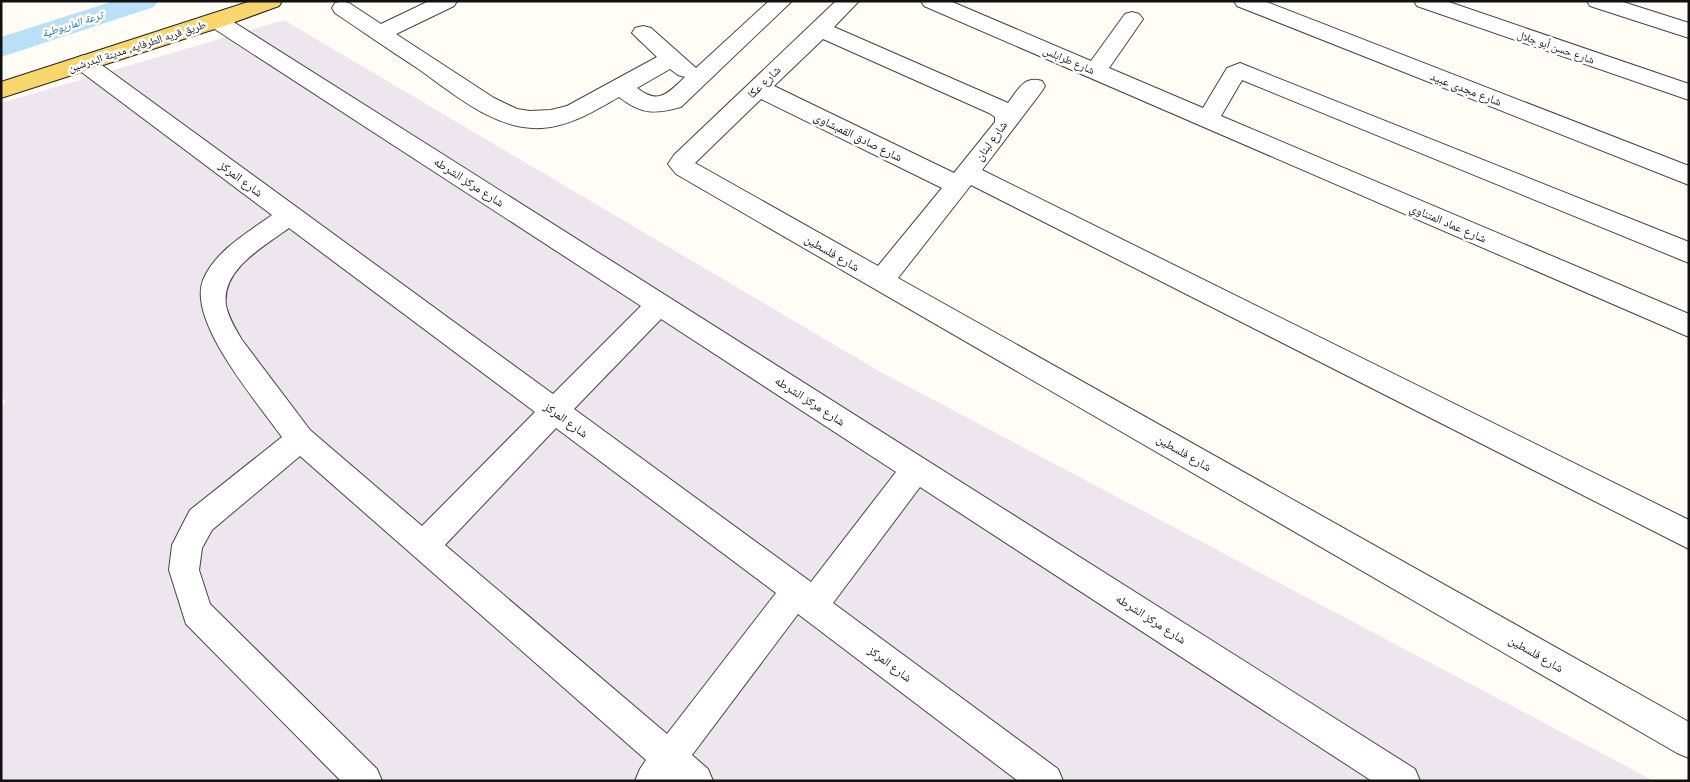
<svg xmlns="http://www.w3.org/2000/svg" width="1690" height="782" font-family="'Times New Roman','Noto Naskh Arabic',serif">
  <style>
    .industrial { fill: #eee6ef }
    .lines { fill: none; stroke-linecap: round; stroke-linejoin: round }
    .canal { fill: #b9e0f7; fill-rule: evenodd }
    .minor-casing { stroke: #444; stroke-width: 2 }
    .major-casing { stroke: #222; stroke-width: 2 }
    .minor { fill: #fff; fill-rule: evenodd }
    .major { fill: #f9d66b; fill-rule: evenodd }
    .labels { text-anchor: middle; stroke-width: 5; stroke-linejoin: round; paint-order: stroke }
    .far-water-label { font-size: 11px; font-style: italic; fill: #1768a6; stroke: #fff }
    .far-street-label { font-size: 11px; fill: #111; stroke: #fff }
    .street-label { font-size: 12px; fill: #111; stroke: #fff }
  </style>
  <rect width="100%" height="100%" fill="#fffdf5"/>
  <!-- industrial -->
  <path class="industrial" d="M284,20L877,370L1654,781H1V406L6,402L1,397V103Z"/>
  <g class="lines">
    <!-- canal -->
    <path class="canal" d="M114,1H158L154,7L1,57V37Z"/>
    <defs>
      <g id="minor">
        <path d="M342,1L349,3L381,24L429,1H457L454,6L396,34L494,98L517,109L530,111L551,110L567,106L657,57L632,33L635,28L643,26L651,28L696,68L769,1H792L681,107C655,114 642,115 619,97C594,111 571,126 542,128C495,131 453,93 417,68C389,50 362,31 335,13L332,8L335,3ZM670,69L678,75L685,77C667,94 659,105 637,88Z"/>
        <path d="M836,1H859L834,27L1008,103C1018,90 1024,75 1042,81L1045,86L1042,91L982,170L1689,520V549L971,185L898,278L1689,722V758L1677,753L676,174L668,164L674,155ZM823,39L989,113L995,117V122L954,173L774,86ZM761,99L942,188L878,266L695,163Z"/>
        <path d="M921,1H950L1091,61L1125,14L1132,12L1139,14L1143,19L1109,68L1203,108L1227,68L1240,63L1689,242V263L1242,80L1221,116L1689,314V337L924,6Z"/>
        <path d="M1234,1H1264L1689,166V185L1237,6Z"/>
        <path d="M1414,1H1446L1689,84V100L1417,6Z"/>
        <path d="M1587,1H1620L1689,23V38L1590,6Z"/>
        <path d="M217,14L224,16L1415,769L1420,781H1372L920,487L833,603L1058,769L1063,781H1018L798,614L692,755L708,769L713,781H635L640,769L646,760L300,456L212,530L202,548L199,570L210,604L377,769L382,781H341L186,624L169,570L172,545L190,510L282,437C258,403 187,322 203,280C215,251 247,233 272,215L76,68L73,63L76,58L84,55L92,58L553,394L641,306L210,26L206,21L210,16ZM289,228L535,412L422,526L310,430L242,340C236,330 228,317 226,305C221,269 265,246 289,228ZM661,319L896,472L811,582L574,409ZM556,428L776,593L667,734L445,545Z"/>
      </g>
      <path id="major" d="M251,1H282L279,6L224,26L1,98V82Z"/>
    </defs>
    <!-- minor casing -->
    <use href="#minor" class="minor-casing"/>
    <!-- major casing -->
    <use href="#major" class="major-casing"/>
    <!-- minor -->
    <use href="#minor" class="minor"/>
    <!-- major -->
    <use href="#major" class="major"/>
  </g>
  <g class="labels">
    <!-- far-water labels -->
    <g class="far-water-label">
      <text transform="translate(72 24) rotate(-18)" y="4">ترعة الماريوطية</text>
    </g>
    <!-- far-street labels -->
    <g class="far-street-label">
      <text transform="translate(137 46) rotate(-18)" y="4">طريق قريه الطرفايه, مدينة البدرشين</text>
      <text transform="translate(1556 47) rotate(19)" y="4">شارع حسن أبو جلال</text>
      <text transform="translate(1069 60) rotate(23)" y="4">شارع طرابلس</text>
    </g>
    <!-- street labels -->
    <g class="street-label">
      <text transform="translate(764 82) rotate(-44)" y="4">شارع عكا</text>
      <text transform="translate(1466 89) rotate(21)" y="4">شارع مجدى عبيد</text>
      <text transform="translate(858 137) rotate(26)" y="4">شارع صادق القمبشاوى</text>
      <text transform="translate(991 141) rotate(-54)" y="4">شارع لبنان</text>
      <text transform="translate(241 179) rotate(37)" y="4">شارع المركز</text>
      <text transform="translate(469 182) rotate(33)" y="4">شارع مركز الشرطه</text>
      <text transform="translate(1448 223) rotate(23)" y="4">شارع عماد المتناوي</text>
      <text transform="translate(832 253) rotate(30)" y="4">شارع فلسطين</text>
      <text transform="translate(810 401) rotate(33)" y="4">شارع مركز الشرطه</text>
      <text transform="translate(566 420) rotate(36)" y="4">شارع المركز</text>
      <text transform="translate(1184 453) rotate(30)" y="4">شارع فلسطين</text>
      <text transform="translate(1151 619) rotate(33)" y="4">شارع مركز الشرطه</text>
      <text transform="translate(1536 654) rotate(30)" y="4">شارع فلسطين</text>
      <text transform="translate(890 664) rotate(37)" y="4">شارع المركز</text>
    </g>
  </g>
  <!-- border -->
  <rect width="1690" height="782" fill="none" stroke="#111111" stroke-width="5"/>
</svg>
